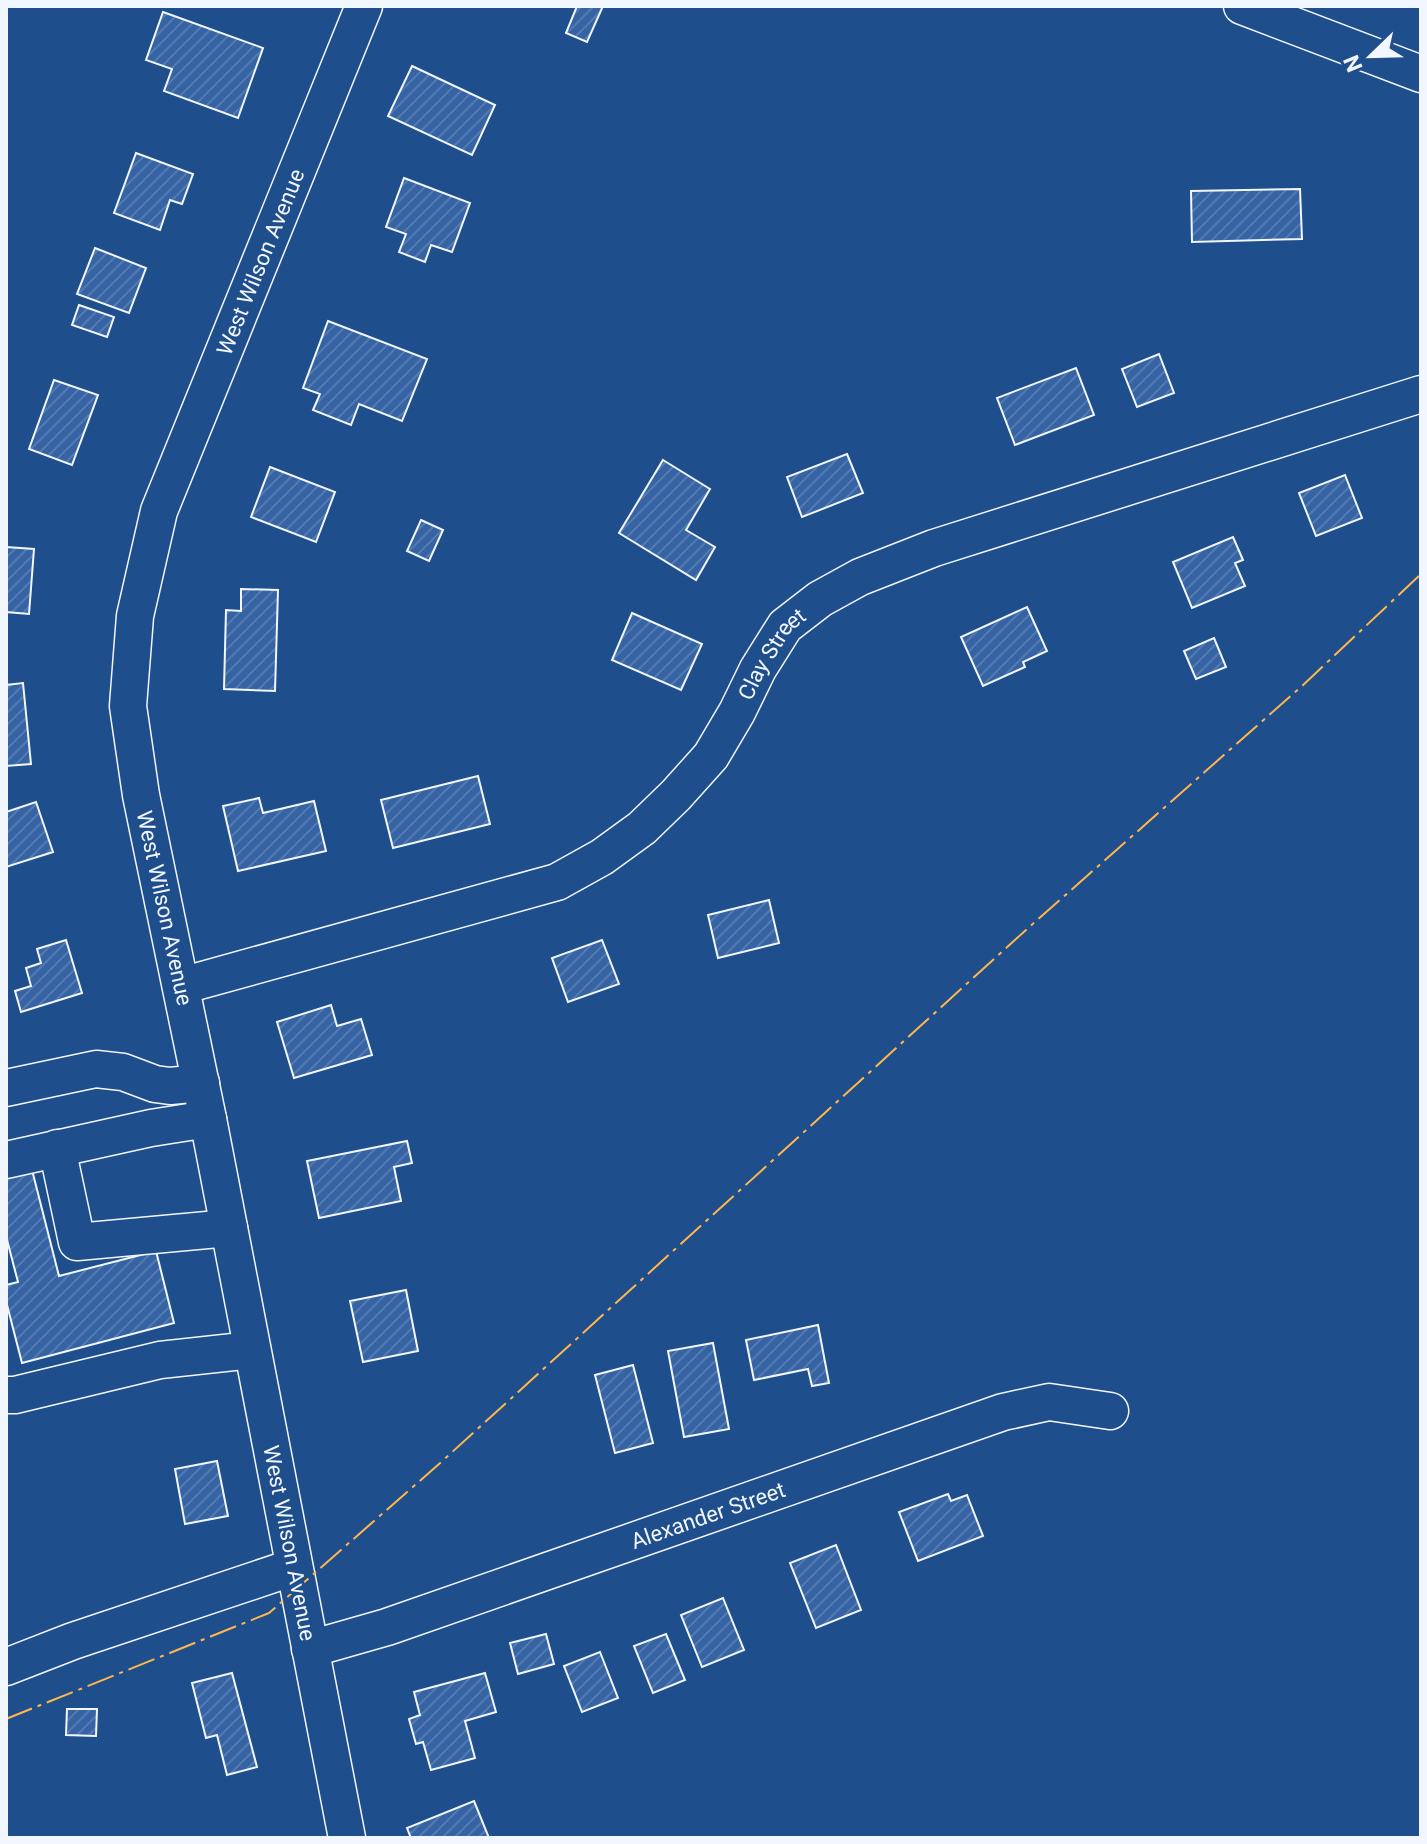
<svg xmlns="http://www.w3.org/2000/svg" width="1427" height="1844" font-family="Roboto,sans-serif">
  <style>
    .building { fill: url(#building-hatch); stroke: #f2f6ff; stroke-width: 2 }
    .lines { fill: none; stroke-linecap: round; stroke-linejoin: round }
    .minor-casing { stroke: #f2f6ff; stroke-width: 39 }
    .minor { stroke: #1f4e8c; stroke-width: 36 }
    .power { stroke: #ffb74d; stroke-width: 2; stroke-dasharray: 28 6 4 6; stroke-linecap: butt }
    .labels { text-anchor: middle; stroke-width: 6; stroke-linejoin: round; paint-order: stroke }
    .street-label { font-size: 22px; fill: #f2f6ff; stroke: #1f4e8c }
  </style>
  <defs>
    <pattern id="building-hatch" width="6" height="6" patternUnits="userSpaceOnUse" patternTransform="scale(2)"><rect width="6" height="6" fill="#3563a3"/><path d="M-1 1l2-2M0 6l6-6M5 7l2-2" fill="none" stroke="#537ab1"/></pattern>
  </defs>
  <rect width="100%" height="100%" fill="#1f4e8c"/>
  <!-- building -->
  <g class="building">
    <path d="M577,6H603L587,42L566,33Z"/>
    <path d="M163,12L263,48L238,118L164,91L172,69L146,60Z"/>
    <path d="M412,66L495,105L472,155L388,116Z"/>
    <path d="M136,153L193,174L182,204L170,200L160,230L114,213Z"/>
    <path d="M404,178L470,203L452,252L431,245L425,262L399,252L406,234L386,227Z"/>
    <path d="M1300,189L1302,239L1192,242L1191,191Z"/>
    <path d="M95,248L146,268L129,313L77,294Z"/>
    <path d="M79,305L114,317L107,337L72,325Z"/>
    <path d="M328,321L427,359L402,421L359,404L351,425L313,410L320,394L303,388Z"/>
    <path d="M1159,354L1174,393L1137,407L1122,369Z"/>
    <path d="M1076,368L1094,415L1015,445L997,398Z"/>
    <path d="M54,380L98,395L72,465L29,449Z"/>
    <path d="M847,454L863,493L802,517L787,477Z"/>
    <path d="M663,460L710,489L686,530L715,547L696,580L619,533Z"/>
    <path d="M270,467L335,492L316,542L251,517Z"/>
    <path d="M1345,475L1362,518L1316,536L1299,493Z"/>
    <path d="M421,520L443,530L429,561L407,551Z"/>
    <path d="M1233,537L1243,560L1235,563L1245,586L1192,608L1173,562Z"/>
    <path d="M6,547L34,549L29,614L6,612Z"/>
    <path d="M241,589L278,590L275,691L224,689L226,610L241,611Z"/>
    <path d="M1027,607L1047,651L1023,662L1025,667L983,686L961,637Z"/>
    <path d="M632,613L702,644L681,690L612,660Z"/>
    <path d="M1214,638L1226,667L1196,679L1184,651Z"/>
    <path d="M23,683L31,764L6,766V685Z"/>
    <path d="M478,776L490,824L393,848L381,800Z"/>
    <path d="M259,798L263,813L314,801L326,851L238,871L223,806Z"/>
    <path d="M36,802L53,852L6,867V812Z"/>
    <path d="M769,900L779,943L718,958L708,915Z"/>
    <path d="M66,940L82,993L21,1012L15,991L31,986L26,968L41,963L37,949Z"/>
    <path d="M602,940L619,984L568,1002L552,958Z"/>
    <path d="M331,1005L337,1026L361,1019L372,1055L294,1078L277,1022Z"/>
    <path d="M407,1141L412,1163L394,1167L401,1201L319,1218L307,1161Z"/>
    <path d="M30,1162L59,1276L156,1251L174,1323L22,1363L6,1301V1285L18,1282L6,1236V1168Z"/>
    <path d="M406,1290L418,1351L363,1362L350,1301Z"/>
    <path d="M818,1325L829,1383L812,1386L808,1369L754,1380L746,1340Z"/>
    <path d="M713,1343L729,1429L684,1437L668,1351Z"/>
    <path d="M633,1365L653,1443L615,1453L595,1375Z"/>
    <path d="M217,1461L228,1516L185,1524L175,1469Z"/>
    <path d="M948,1494L951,1501L967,1495L983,1536L918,1561L899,1512Z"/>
    <path d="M836,1545L861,1610L816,1628L790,1563Z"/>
    <path d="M723,1598L744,1650L702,1667L681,1615Z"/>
    <path d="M546,1634L554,1664L518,1674L510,1643Z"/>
    <path d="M666,1634L685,1680L653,1693L634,1646Z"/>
    <path d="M600,1652L618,1698L582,1712L564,1666Z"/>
    <path d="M232,1673L257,1767L227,1775L217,1735L206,1738L192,1683Z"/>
    <path d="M485,1673L496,1712L465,1721L475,1758L431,1770L423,1742L416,1744L409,1719L420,1715L414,1692Z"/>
    <path d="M67,1709H97L96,1736L66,1735Z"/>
    <path d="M474,1801L489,1838H411L407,1828Z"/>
  </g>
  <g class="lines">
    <defs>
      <g id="minor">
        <path d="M1242,6L1421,74"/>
        <path id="s1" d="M181,986L557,882L602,857L642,828L676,795L711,756L737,712L758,669L785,626L820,599L860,577L934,548L1421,394"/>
        <path d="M6,1088L96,1069L123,1072L155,1084L170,1086L201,1083"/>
        <path d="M57,1148L77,1242L229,1228"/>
        <path d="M6,1160L151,1128L208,1119"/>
        <path d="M6,1395H15L160,1360L252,1350"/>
        <path id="s2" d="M310,1649L387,1627L1003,1412L1049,1402L1110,1411"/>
        <path d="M6,1667L73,1641L294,1567"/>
        <path id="s3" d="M347,1838L208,1119L141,795L128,706L135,616L159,511L364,6"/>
      </g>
    </defs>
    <!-- minor casing -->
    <use href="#minor" class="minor-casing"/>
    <!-- minor -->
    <use href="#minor" class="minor"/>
    <!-- power -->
    <path class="power" d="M6,1719L269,1613L439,1464L1027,929L1302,686L1421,574"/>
  </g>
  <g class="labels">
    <!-- street labels -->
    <g class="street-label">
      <text dy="8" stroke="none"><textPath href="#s3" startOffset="1620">West Wilson Avenue</textPath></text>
      <text dy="8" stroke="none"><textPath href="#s1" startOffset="710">Clay Street</textPath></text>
      <text transform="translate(165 908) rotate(78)" y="8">West Wilson Avenue</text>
      <text dy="8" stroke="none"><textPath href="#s2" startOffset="420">Alexander Street</textPath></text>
      <text transform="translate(290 1543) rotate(79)" y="8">West Wilson Avenue</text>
    </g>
  </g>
  <!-- border -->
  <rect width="1427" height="1844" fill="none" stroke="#f2f6ff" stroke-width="16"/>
  <!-- north arrow -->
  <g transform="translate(1371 56) rotate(247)" stroke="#1f4e8c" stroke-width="6" paint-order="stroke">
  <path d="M0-6L14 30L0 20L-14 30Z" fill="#f2f6ff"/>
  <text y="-12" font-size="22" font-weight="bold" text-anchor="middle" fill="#f2f6ff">N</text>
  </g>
</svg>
